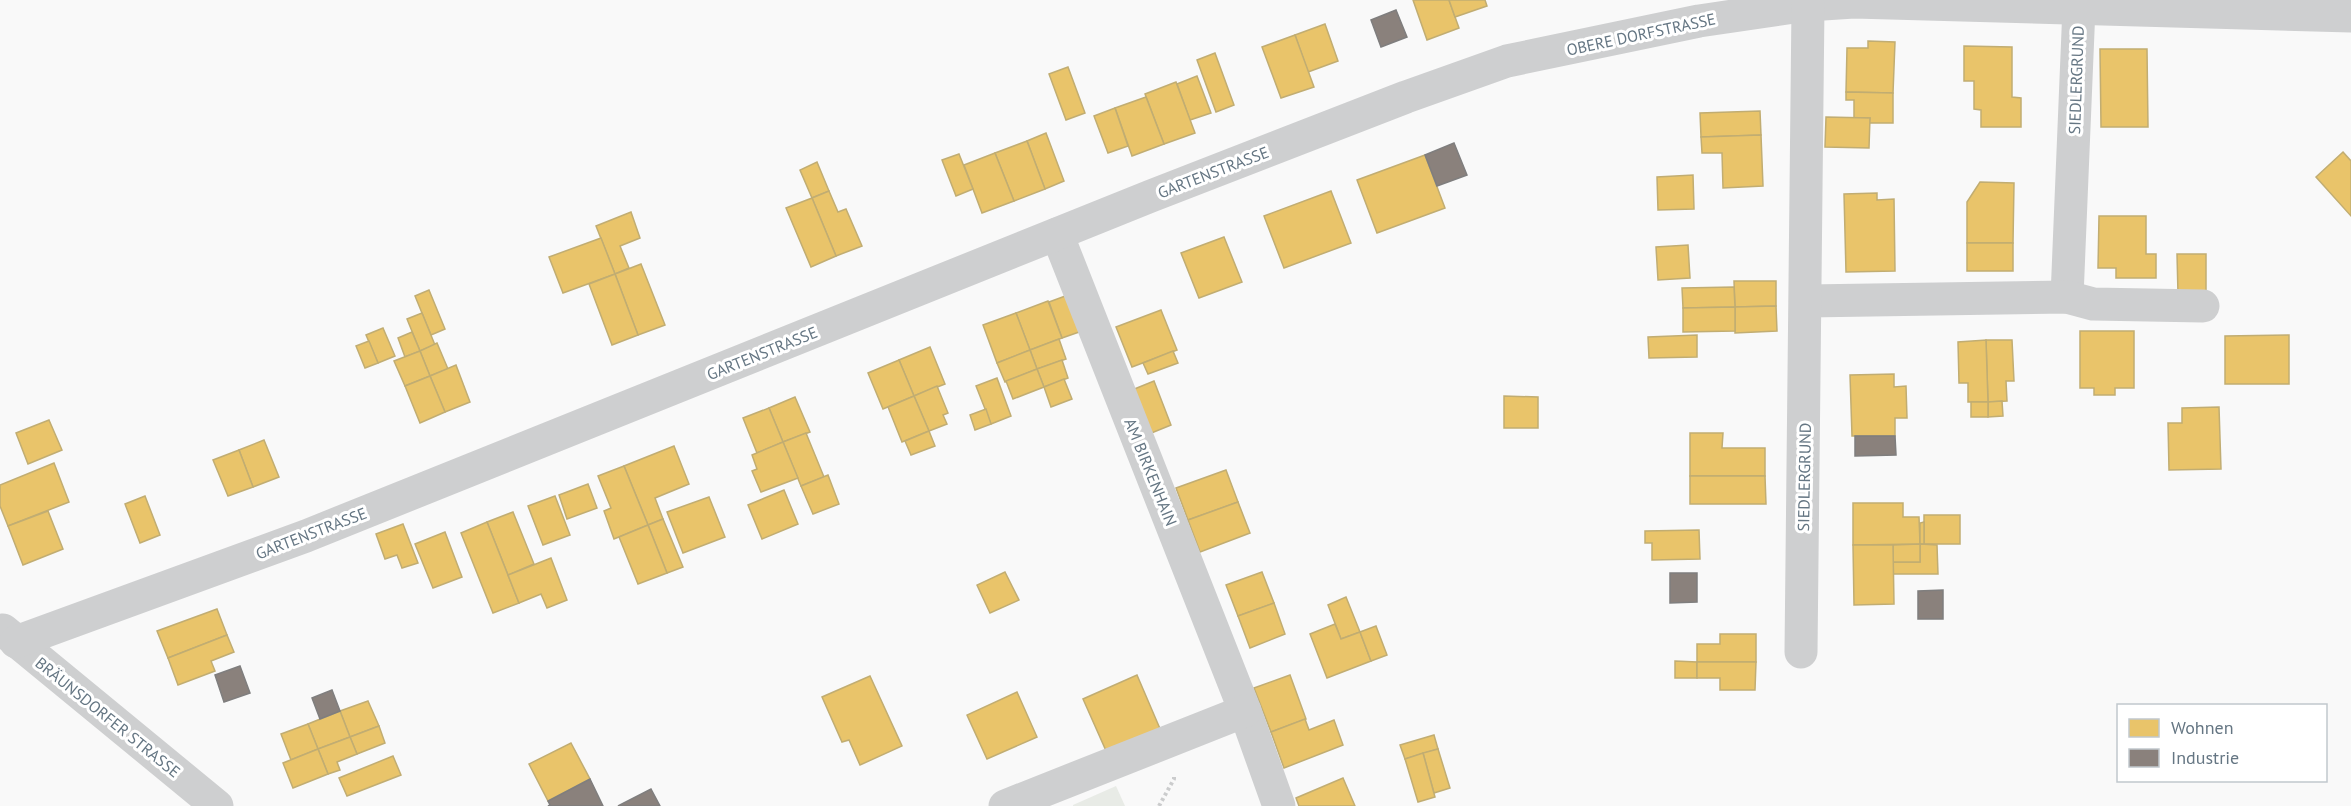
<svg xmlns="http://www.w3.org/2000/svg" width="2351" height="806" font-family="'PT Sans',sans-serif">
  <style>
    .green { fill: #e8ebe6 }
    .homes { fill: #e9c46a; stroke: #c1ad72; stroke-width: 1.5 }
    .industry { fill: #8a817c; stroke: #7f7e7e; stroke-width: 1.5 }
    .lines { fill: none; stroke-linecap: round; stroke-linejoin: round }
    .path { stroke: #cbcccd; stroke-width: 4; stroke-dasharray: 3 3; stroke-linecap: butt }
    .minor { stroke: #cecfd0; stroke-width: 33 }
    .labels { text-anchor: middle; stroke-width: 6; stroke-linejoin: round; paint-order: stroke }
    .street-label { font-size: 16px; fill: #657683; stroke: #fff }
  </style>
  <rect width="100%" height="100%" fill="#f9f9f9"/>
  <!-- green -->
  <path class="green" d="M1116,786L1125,806H1073V805Z"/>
  <!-- homes -->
  <g class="homes">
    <path d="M1413,0H1449L1459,28L1427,40Z"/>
    <path d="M1449,0H1485L1487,6L1455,17Z"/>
    <path d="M1325,24L1338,61L1308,72L1295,35Z"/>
    <path d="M1295,35L1314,87L1281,98L1262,47Z"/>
    <path d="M1868,41L1895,42L1893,93L1846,92L1847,48H1868Z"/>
    <path d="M1964,46L2012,47V97L2021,98V127H1981V110L1974,109V81H1964Z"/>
    <path d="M2100,49H2147L2148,127H2101Z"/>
    <path d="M1215,53L1234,105L1216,112L1197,60Z"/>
    <path d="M1068,67L1085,113L1066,120L1049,74Z"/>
    <path d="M1197,76L1211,113L1190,120L1177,84Z"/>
    <path d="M1176,82L1195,133L1164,144L1145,94Z"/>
    <path d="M1846,92L1893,93V123H1869L1870,118H1854V100H1846Z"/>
    <path d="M1146,97L1164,144L1132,156L1115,108Z"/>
    <path d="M1115,108L1128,146L1108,153L1094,116Z"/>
    <path d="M1760,111L1761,135L1701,137L1700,113Z"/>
    <path d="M1826,117L1870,118L1869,148L1825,147Z"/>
    <path d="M1046,133L1064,181L1045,189L1027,141Z"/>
    <path d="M1761,135L1763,186L1723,188L1722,153H1702L1701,137Z"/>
    <path d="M1027,141L1045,189L1014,201L995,153Z"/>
    <path d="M2343,152L2351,161V216L2316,177Z"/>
    <path d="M995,153L1014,201L982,213L964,165Z"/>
    <path d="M959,154L973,189L956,196L942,160Z"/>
    <path d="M1425,155L1445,208L1377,233L1357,180Z"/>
    <path d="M817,162L829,191L812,198L800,170Z"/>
    <path d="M1693,175L1694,209L1658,210L1657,177Z"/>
    <path d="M1980,182L2014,183L2013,243H1967V202Z"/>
    <path d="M829,191L838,212L846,209L862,246L836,256L812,198Z"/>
    <path d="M1331,191L1351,243L1284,268L1264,216Z"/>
    <path d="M1877,193V200L1894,199L1895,271L1846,272L1844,194Z"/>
    <path d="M812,198L836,256L811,267L786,208Z"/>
    <path d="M631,212L640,238L620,246L629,268L615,274L596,226Z"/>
    <path d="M2099,216H2146V254H2156V278H2116V268H2098Z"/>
    <path d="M1224,237L1242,282L1199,298L1181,253Z"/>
    <path d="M601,238L615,274L563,293L549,257Z"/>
    <rect x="1967" y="243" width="46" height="28"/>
    <path d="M1688,245L1690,278L1658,280L1656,247Z"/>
    <path d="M2177,254H2206V294H2178Z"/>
    <path d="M641,264L665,325L638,335L615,274Z"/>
    <path d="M615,274L638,335L612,345L589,284Z"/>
    <path d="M1734,281H1776V306L1735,307Z"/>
    <path d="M1734,287L1735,307L1683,308L1682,288Z"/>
    <path d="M429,290L445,329L431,335L415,296Z"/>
    <path d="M1068,295L1082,331L1062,338L1049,302Z"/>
    <path d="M1048,301L1062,338L1030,350L1016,313Z"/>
    <path d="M1776,306L1777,331L1735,333V307Z"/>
    <path d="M1735,307V331L1683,332V308Z"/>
    <path d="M1161,310L1177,350L1132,367L1116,327Z"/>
    <path d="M422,313L435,345L420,351L407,319Z"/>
    <path d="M1016,313L1030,350L997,363L983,325Z"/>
    <path d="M383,328L395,356L378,363L366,335Z"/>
    <path d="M2080,331H2134V388H2115V395H2094V388H2080Z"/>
    <path d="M412,332L420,351L405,357L398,338Z"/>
    <path d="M1697,335V357L1649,358L1648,337Z"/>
    <path d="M2289,335V384H2225V336Z"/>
    <path d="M1059,339L1066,359L1037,369L1030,350Z"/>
    <path d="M1986,340H2012L2014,381H2006L2007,401L1988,402Z"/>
    <path d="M1986,340L1988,402H1968V383H1959L1958,342Z"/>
    <path d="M369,341L378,363L365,368L356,346Z"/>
    <path d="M437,343L448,369L430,376L420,351Z"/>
    <path d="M930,347L945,384L914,396L899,360Z"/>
    <path d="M1030,350L1037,369L1005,382L997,363Z"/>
    <path d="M420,351L430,376L405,386L394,361Z"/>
    <path d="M1173,351L1178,363L1148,374L1143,363Z"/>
    <path d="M899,360L914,396L883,409L868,373Z"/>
    <path d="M1062,360L1068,378L1044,387L1037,369Z"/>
    <path d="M456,365L470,402L445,412L430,376Z"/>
    <path d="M1037,369L1044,387L1013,399L1006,381Z"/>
    <path d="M1894,374V387L1906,386L1907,418H1895V436H1852L1850,375Z"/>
    <path d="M430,376L445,412L420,423L405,386Z"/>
    <path d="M997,378L1011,416L991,424L976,386Z"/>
    <path d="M1064,379L1072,399L1051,407L1044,387Z"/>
    <path d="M1154,381L1171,425L1149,434L1132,390Z"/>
    <path d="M937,386L948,413L943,415L947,424L929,431L914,396Z"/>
    <path d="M914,396L929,431L902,442L888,407Z"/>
    <path d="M1504,396L1538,397V428H1504Z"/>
    <path d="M795,397L810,432L783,442L769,408Z"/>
    <path d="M2002,401L2003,416L1988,417V402Z"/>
    <rect x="1971" y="402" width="17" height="15"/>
    <path d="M2219,407L2221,469L2169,470L2168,423H2182V408Z"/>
    <path d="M769,408L783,442L757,453L743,418Z"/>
    <path d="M986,409L991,424L975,430L970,415Z"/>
    <path d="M49,420L62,450L28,464L16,433Z"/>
    <path d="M929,431L935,446L911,455L905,441Z"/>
    <path d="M806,433L824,477L801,486L783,442Z"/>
    <path d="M1690,433H1723L1722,448H1765V476H1690Z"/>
    <path d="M264,440L279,477L253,487L239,450Z"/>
    <path d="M783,442L798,478L761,492L752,471L757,469L752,455Z"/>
    <path d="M674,446L689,484L655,498L663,519L648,525L624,466Z"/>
    <path d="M239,450L253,487L228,496L213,460Z"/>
    <path d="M54,463L69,502L8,526L0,506V485Z"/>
    <path d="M624,466L648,525L614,539L604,511L611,508L598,476Z"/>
    <path d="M1226,470L1238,502L1188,520L1176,488Z"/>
    <path d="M828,475L839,504L813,514L801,486Z"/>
    <path d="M1690,476H1765L1766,504H1690Z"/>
    <path d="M588,484L597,508L567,519L559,495Z"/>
    <path d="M784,490L798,524L762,539L748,505Z"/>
    <path d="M145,496L160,535L140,543L125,504Z"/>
    <path d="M555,496L570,535L543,545L528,506Z"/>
    <path d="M709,497L725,537L683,553L667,512Z"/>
    <path d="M1238,502L1250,533L1200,552L1188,520Z"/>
    <path d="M1853,503H1903V517H1919L1920,544L1853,545Z"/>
    <path d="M48,511L63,549L23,565L8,526Z"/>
    <path d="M513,512L534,564L508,575L487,522Z"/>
    <rect x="1924" y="515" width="36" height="29"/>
    <path d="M663,519L683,567L667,573L648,525Z"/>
    <path d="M487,522L519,603L493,613L461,533Z"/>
    <path d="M1924,522V544H1920V523Z"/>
    <path d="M403,524L418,563L402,568L397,555L385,559L376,534Z"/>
    <path d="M648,525L667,573L638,584L619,537Z"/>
    <path d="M1699,530L1700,559L1652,560V543H1645V531Z"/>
    <path d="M445,532L462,577L433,588L415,544Z"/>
    <path d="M1920,544L1937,545L1938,574H1893V562H1920Z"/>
    <path d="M1920,544V562H1893V545Z"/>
    <path d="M1853,545H1893L1894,604L1854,605Z"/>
    <path d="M551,558L567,600L547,608L541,594L519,603L508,575Z"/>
    <path d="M1005,572L1019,600L990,613L977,585Z"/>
    <path d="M1262,572L1274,603L1238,616L1226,585Z"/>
    <path d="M1346,597L1360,632L1341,639L1328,605Z"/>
    <path d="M1274,603L1285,634L1250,648L1238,616Z"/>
    <path d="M217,609L227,635L168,658L157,631Z"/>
    <path d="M1335,624L1341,639L1360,632L1371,661L1327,678L1310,634Z"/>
    <path d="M1376,626L1387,655L1371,661L1360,632Z"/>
    <path d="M1720,634H1756V662H1697V644H1720Z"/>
    <path d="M227,635L234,652L211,661L215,671L178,685L168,658Z"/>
    <path d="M1675,661L1697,662V678H1675Z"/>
    <path d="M1697,662H1756L1755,690H1720V678H1697Z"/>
    <path d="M1137,675L1161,731L1107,753L1083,699Z"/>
    <path d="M1290,675L1306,719L1271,732L1254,688Z"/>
    <path d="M870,676L902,746L860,765L849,740L842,742L822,697Z"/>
    <path d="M1017,692L1037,737L987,759L967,715Z"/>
    <path d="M368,701L379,726L350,737L340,711Z"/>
    <path d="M340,711L350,737L318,749L308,724Z"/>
    <path d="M1305,719L1309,730L1334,720L1343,745L1284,768L1271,732Z"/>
    <path d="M308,724L318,749L291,760L281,734Z"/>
    <path d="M379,726L385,743L357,754L350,737Z"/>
    <path d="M1434,735L1438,749L1405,759L1400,745Z"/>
    <path d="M350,737L357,754L337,762L340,770L328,774L318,749Z"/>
    <path d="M571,743L590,779L548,801L529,764Z"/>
    <path d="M318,749L328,774L293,788L283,763Z"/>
    <path d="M1438,749L1450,788L1434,793L1423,753Z"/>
    <path d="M1423,753L1435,797L1418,802L1405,759Z"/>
    <path d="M393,756L401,775L347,796L339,778Z"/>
    <path d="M1343,778L1355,806H1299L1296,798Z"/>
  </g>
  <!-- industry -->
  <g class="industry">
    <path d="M1396,10L1407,37L1381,47L1371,20Z"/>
    <path d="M1454,143L1467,175L1437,186L1425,155Z"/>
    <path d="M1855,436H1895L1896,455L1855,456Z"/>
    <path d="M1670,573H1697V602L1670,603Z"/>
    <path d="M1943,590V619H1918V591Z"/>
    <path d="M240,666L250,693L224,702L215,675Z"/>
    <path d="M332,690L340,711L320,719L312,698Z"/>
    <path d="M590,779L603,806H548L550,805L548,801Z"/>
    <path d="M651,789L660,806H618Z"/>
  </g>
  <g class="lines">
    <!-- path -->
    <path class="path" d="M1159,806L1174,779V774"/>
    <!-- minor -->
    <g class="minor">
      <path d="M1057,234L1245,711L1279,806"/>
      <path d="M2067,297L2079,7"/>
      <path d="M1807,301L2067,297L2093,304L2203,306"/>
      <path d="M3,630L217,806"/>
      <path d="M16,642L306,536L1151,196L1406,97L1507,61L1699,21L1808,5L1854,2L2351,16"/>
      <path d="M1801,652L1808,5"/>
      <path d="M1005,806L1245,711"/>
    </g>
  </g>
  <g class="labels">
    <!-- street labels -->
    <g class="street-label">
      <text transform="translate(1641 34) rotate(-12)" y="6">OBERE DORFSTRASSE</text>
      <text transform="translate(2076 80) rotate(-88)" y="6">SIEDLERGRUND</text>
      <text transform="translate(1213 172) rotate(-21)" y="6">GARTENSTRASSE</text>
      <text transform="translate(762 353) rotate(-22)" y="6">GARTENSTRASSE</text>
      <text transform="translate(1151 472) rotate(68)" y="6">AM BIRKENHAIN</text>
      <text transform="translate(1804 477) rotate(-89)" y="6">SIEDLERGRUND</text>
      <text transform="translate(311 533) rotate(-21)" y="6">GARTENSTRASSE</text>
      <text transform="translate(108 717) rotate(39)" y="6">BRÄUNSDORFER STRASSE</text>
    </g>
  </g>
  <!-- legend -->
  <rect x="2117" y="704" width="210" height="78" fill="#ffffff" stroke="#c1c8cd" stroke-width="1.5"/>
  <rect x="2129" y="719" width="30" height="18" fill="#e9c46a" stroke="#c1c8cd" stroke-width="1.5"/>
  <text x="2171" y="734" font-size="18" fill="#657683">Wohnen</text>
  <rect x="2129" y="749" width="30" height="18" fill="#8a817c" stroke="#c1c8cd" stroke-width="1.5"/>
  <text x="2171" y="764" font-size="18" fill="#657683">Industrie</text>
</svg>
